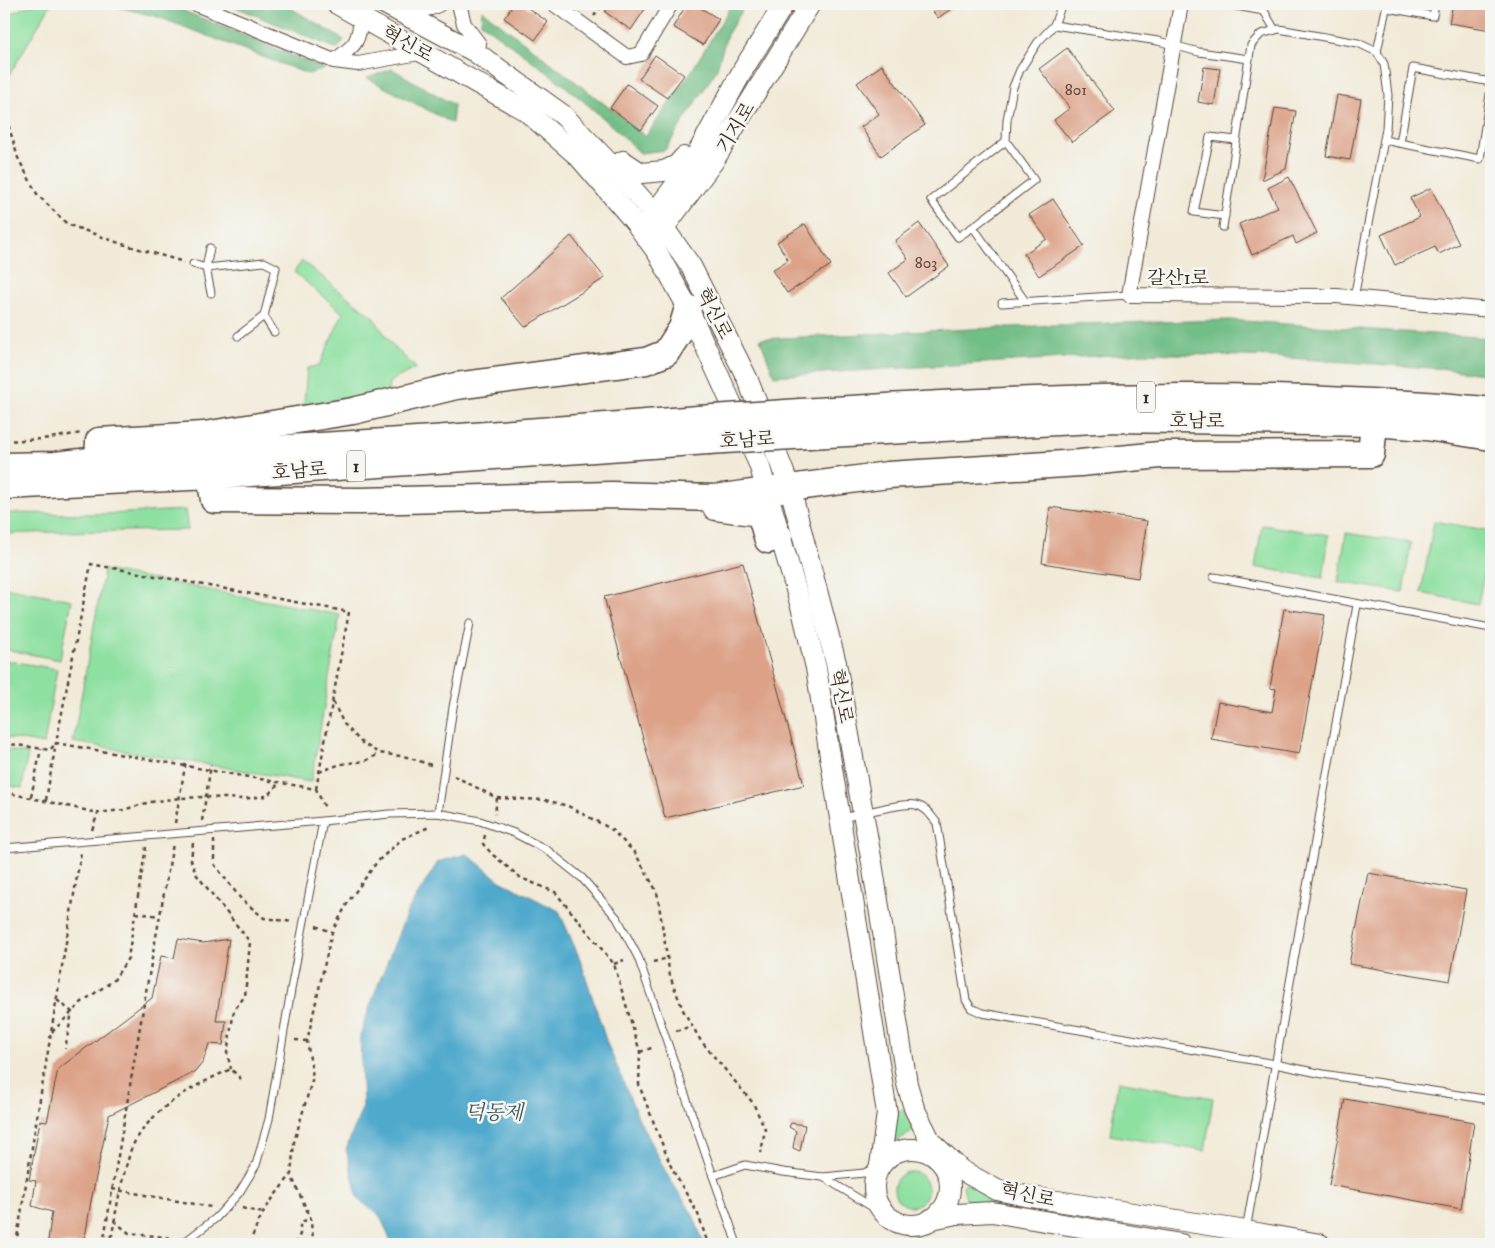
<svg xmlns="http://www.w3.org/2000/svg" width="1495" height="1248" font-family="'IM FELL DW Pica','Noto Serif KR',serif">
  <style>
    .green { fill: #8ee0a1; stroke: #648560 }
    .forest { fill: #72be87; stroke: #567452 }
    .water { fill: #4fa9cc; stroke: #456a75 }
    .building { fill: #dca187 }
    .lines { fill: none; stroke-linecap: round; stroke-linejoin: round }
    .lane-casing { stroke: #56473a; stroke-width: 9 }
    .street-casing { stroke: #56473a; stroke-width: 16 }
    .secondary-casing { stroke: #56473a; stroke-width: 22 }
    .highway-casing { stroke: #56473a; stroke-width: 29 }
    .path { stroke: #56473a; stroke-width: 2.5; stroke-dasharray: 4 4; stroke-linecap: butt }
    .lane { stroke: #fff; stroke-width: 7 }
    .street { stroke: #fff; stroke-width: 14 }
    .secondary { stroke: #fff; stroke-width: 20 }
    .highway { stroke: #fff; stroke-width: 26 }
    .highway-bridge-casing { stroke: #56473a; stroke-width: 29; stroke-linecap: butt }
    .highway-bridge { stroke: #fff; stroke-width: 26 }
    .labels { text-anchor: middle; stroke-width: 5; stroke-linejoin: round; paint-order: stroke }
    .number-label { font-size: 16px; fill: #634838 }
    .shield { fill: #f6f6f2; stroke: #73675e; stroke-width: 1 }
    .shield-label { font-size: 18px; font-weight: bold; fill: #3b2a1e }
    .street-label { font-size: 19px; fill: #3b2a1e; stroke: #f6f6f2 }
    .water-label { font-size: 20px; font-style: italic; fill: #42565b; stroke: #f6f6f2 }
  </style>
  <rect width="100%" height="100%" fill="#f6f6f2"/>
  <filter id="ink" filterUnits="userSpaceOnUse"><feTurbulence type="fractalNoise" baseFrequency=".02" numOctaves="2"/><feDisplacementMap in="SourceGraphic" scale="10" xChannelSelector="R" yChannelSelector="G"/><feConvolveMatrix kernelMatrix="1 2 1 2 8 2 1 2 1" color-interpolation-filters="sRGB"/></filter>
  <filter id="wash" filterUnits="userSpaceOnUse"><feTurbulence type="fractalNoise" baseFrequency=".0096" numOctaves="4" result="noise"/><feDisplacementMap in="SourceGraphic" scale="20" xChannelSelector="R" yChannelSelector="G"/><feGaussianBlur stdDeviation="1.12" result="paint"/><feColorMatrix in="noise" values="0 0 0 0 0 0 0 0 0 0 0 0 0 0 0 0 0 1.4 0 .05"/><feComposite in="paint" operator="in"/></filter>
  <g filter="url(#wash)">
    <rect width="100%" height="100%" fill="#f1ead8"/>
    <!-- green -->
    <g class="green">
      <path d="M39,4H51L4,84C4,70 0,28 8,18C16,9 28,5 39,4Z"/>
      <path d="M302,261L373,317L392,345L416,368L389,382L388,397L303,415L307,368L319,366L343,313L294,272Z"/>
      <path d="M185,510L188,530L58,532L4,534V513L107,514Z"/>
      <path d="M1434,521L1491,531V574L1484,573L1478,604L1421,593Z"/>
      <path d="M1262,525L1329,535L1323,578L1255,567Z"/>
      <path d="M1346,533L1411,543L1403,592L1338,582Z"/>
      <path d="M104,570L340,615L311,782L73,742Z"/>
      <path d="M4,587L72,600L60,660L4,649Z"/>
      <path d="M4,660L57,669L44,744L4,737Z"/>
      <path d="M4,749L28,754L22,788L4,785Z"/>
      <path d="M1118,1081L1213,1098L1205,1151L1110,1135Z"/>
      <path d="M904,1110L913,1129L911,1133L893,1142L894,1111Z"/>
      <circle cx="911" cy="1189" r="17"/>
      <path d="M965,1183L998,1197L996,1205L967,1203L963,1186Z"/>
    </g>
    <!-- forest -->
    <g class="forest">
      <path d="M106,4H167L325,69L308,74L158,17Z"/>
      <path d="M228,4H284L344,40L337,49Z"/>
      <path d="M732,4H746L727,35L716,71L665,150L640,153C592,104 536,63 481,23L482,10L646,136L691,72Z"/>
      <path d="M392,69L454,105L452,123L367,78Z"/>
      <path d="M1229,320L1491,338V375L1445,369L1275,357L1145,353L774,376L760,339L1076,324Z"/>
    </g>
    <!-- water -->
    <path class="water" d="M467,854L500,881L559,911L580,959L607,1043L641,1124L668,1176L693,1215L704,1244H392L380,1216L358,1199L346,1149L363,1106L360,1035L374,995L408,910L438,862Z"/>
    <g id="blocks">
      <!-- building -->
      <g class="building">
        <path d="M514,4H522L548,22L535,40L504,18Z"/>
        <path d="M610,4H637L645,9L631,30L605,12Z"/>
        <path d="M687,4H694L719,19L703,45L673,27Z"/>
        <path d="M927,4H958L938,18Z"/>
        <path d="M1453,4H1491V30L1449,23Z"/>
        <path d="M1067,48L1115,111L1072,142L1054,120L1070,108L1039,69Z"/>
        <path d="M655,55L684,75L667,98L639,79Z"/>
        <path d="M882,65L925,125L881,156L861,127L879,114L857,83Z"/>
        <path d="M1204,67L1220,69L1214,105L1198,102Z"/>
        <path d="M627,84L658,106L641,130L610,108Z"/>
        <path d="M1337,95L1361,99L1350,160L1326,156Z"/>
        <path d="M1275,108L1296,111L1286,169L1262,180Z"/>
        <path d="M1289,177L1317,233L1296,244L1293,236L1252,255L1239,224L1278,207L1268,188Z"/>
        <path d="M1431,188L1459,244L1439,254L1435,247L1395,265L1381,235L1420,217L1410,198Z"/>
        <path d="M1053,199L1084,246L1039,276L1024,254L1047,239L1029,215Z"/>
        <path d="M919,223L949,266L906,297L889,273L908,259L895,241Z"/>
        <path d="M805,224L831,265L787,293L772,270L788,260L777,242Z"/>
        <path d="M571,236L605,278L525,327L501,298Z"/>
        <path d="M1050,507L1147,521L1138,578L1042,563Z"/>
        <path d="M743,563L804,785L665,818L604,597Z"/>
        <path d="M1284,609L1325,615L1299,754L1211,739L1218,702L1272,712L1276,689L1270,688Z"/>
        <path d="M1368,873L1466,890L1450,981L1349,964Z"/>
        <path d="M178,939L203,943L229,939L216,1021H226L223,1045L209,1044L203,1062L195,1072L109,1115L91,1201L84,1244H49L48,1240L52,1212L32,1206L36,1181L29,1180L40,1121L47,1122L58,1069L152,998L161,956L174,958Z"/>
        <path d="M1345,1099L1474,1122L1461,1209L1329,1185Z"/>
        <path d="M791,1123L805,1125L800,1151L793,1148L796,1131L789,1127Z"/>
      </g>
    </g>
  </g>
  <g filter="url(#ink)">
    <use href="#blocks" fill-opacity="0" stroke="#56473a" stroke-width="1"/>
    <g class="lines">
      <defs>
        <g id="lane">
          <path d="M1225,4L1264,11"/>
          <path d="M1265,4L1264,11L1275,30"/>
          <path d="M1387,8L1433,16L1435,4"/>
          <path d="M1054,25L1158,41L1199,52L1249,59"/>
          <path d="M1377,52L1387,4"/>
          <path d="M1384,140L1480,159L1491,88"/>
          <path d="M1006,141L931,200L958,237L973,227L1034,180L1006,141L1007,120L1013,87L1020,70L1038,42L1054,25L1062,4"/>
          <path d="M1400,143L1413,68L1491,82"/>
          <path d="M1225,216L1194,212L1210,137L1236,140"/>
          <path d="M973,227L1025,301"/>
          <path d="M1223,227L1251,45L1261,34L1279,29L1358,43L1377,52L1384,64L1388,95L1386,129L1354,298"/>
          <path d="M210,248L206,268L211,293"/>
          <path d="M193,264L206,268L264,262L276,268L264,316L274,332"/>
          <path d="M1002,303L1129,295"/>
          <path d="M238,336L264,316"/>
          <path d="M1214,577L1491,628"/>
          <path d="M438,813L453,707L470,623"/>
          <path d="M841,818C858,815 902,802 916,805C926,807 931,816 937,823L966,1000L971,1008L982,1013L1275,1064L1323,1074L1491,1100"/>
          <path d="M4,848L323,821L389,814L438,813L480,821L514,833L547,850L582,878L617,918L638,957L713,1176L745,1165L783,1172L823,1177L864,1173L878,1167"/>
          <path d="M713,1176L737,1244"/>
          <path d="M823,1177L887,1216"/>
          <path d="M1246,1230L1357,605"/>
          <path d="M182,1244L216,1218L239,1193L256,1165L269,1119L292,984L323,821"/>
        </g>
        <g id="street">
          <path d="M196,4L334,61L358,64L424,52"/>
          <path d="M459,4L464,24L479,44L475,52"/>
          <path d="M554,4L627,57L641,54L671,4"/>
          <path d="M1181,4L1129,295L1337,296L1491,310"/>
          <path d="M401,13L431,8L440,4"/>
          <path d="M334,61C354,46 359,44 361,17"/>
        </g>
        <g id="secondary">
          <path d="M337,4L526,111L579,157L634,221L657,252L688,308L759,464L802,610L816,668L887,1113L880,1166"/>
          <path d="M385,4L475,52L563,115L613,167L654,213L664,228L691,266L747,378L790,488L836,663L872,863L907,1084L914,1108L931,1142L961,1170L997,1190L1026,1196L1246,1231L1320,1244"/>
          <path d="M613,167L623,161L641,173L664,171L677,165L684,157L692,163"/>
          <path d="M646,224L692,163L744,68L784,4"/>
          <path d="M657,237L713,162L810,4"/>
          <circle cx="912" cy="1187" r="38"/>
          <path d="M931,1219L957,1214L992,1212L1181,1244"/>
        </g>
        <g id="highway">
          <path d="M800,412C982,401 1165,391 1348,401C1396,403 1444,405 1491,411"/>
          <path d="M809,435L1114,419L1374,423L1426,427L1491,437"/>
          <path d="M98,460L99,441L204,435L353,411L456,386L646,361L666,353L682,328L688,308"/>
          <path d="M4,466L55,465L98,460L433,439L699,419"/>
          <path d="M210,476L214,500L360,501L612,495L714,498L888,475L1080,463L1160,455L1371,454L1374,423"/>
          <path d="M4,486L210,476L708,441"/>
          <path d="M715,503L716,507L760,513L768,540L779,536"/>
        </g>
      </defs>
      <!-- lane casing -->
      <use href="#lane" class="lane-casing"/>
      <!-- street casing -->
      <use href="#street" class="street-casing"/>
      <!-- secondary casing -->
      <use href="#secondary" class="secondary-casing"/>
      <!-- highway casing -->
      <use href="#highway" class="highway-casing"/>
      <!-- path -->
      <g class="path">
        <path d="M594,16L603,4"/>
        <path d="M4,110L18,158L37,194L67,224L119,243L184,262"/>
        <path d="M4,441L43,439L82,433"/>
        <path d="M333,702L344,724L362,743L379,753L407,757L434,766"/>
        <path d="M4,743L50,750L56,743"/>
        <path d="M319,772L341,764L365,761L379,754"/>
        <path d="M454,776L497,798L495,814"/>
        <path d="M316,789L349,612L91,564L56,743L316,789L325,808"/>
        <path d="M4,792L98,813"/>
        <path d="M31,797L41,749"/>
        <path d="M497,798L545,800L568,806L611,829L635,853L657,892L670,976L683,1010L701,1041L753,1103L765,1129L761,1153"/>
        <path d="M46,800L56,743"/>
        <path d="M202,821L211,765"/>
        <path d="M175,823L186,761"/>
        <path d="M92,830L98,813L123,810L150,802L180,798L205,797L243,799L267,796L279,783"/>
        <path d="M485,835L483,844L493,855L521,878L555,892L614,964L640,1052L639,1085L672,1169L698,1214L708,1244"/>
        <path d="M214,840V864L241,899L264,918L293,922"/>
        <path d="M193,843L191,860L196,874L250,942L245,996L234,1010L227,1053L231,1069"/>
        <path d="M136,913L159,916"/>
        <path d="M316,926L332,932"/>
        <path d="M653,962L668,958"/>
        <path d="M614,964L624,960"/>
        <path d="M57,1000L72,1012L65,1049"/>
        <path d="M676,1031L692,1026"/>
        <path d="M52,1032L82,1002L114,980L128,958L146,847"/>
        <path d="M295,1040L307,1041"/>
        <path d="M640,1052L654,1047"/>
        <path d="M112,1189L211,1207"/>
        <path d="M242,1208L263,1213"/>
        <path d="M114,1221L129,1233L172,1238"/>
        <path d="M103,1241L112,1235C116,1211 120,1187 127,1163C129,1158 130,1150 133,1145C153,1107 193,1086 231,1069L241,1079"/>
        <path d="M206,1243L207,1244"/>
        <path d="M16,1244L81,852"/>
        <path d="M103,1244L147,986L173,844"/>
        <path d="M250,1244C258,1216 273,1197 291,1175"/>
        <path d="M296,1244L300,1234V1224L310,1217"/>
        <path d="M314,1244L310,1217L291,1175L294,1142L313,1077L307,1041L332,932L348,902L377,862L402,839L429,827"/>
      </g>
      <!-- lane -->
      <use href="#lane" class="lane"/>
      <!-- street -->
      <use href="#street" class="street"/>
      <!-- secondary -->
      <use href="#secondary" class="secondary"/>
      <!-- highway -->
      <use href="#highway" class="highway"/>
      <defs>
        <g id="highway-bridge">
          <path d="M699,419L800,412"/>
          <path d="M708,441L809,435"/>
        </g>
      </defs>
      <!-- highway-bridge casing -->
      <use href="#highway-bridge" class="highway-bridge-casing"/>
      <!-- highway-bridge -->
      <use href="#highway-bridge" class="highway-bridge"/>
    </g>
  </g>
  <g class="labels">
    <!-- number labels -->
    <g class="number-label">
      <text x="1076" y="95">801</text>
      <text x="926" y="268">803</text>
    </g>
    <!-- shield labels -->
    <g class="shield">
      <rect x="1137" y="381.5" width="18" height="31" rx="4"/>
      <rect x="347" y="450.5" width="18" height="31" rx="4"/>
    </g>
    <g class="shield-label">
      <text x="1146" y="403">1</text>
      <text x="356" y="472">1</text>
    </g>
    <!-- street labels -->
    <g class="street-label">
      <text transform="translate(408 43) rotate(29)" y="7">혁신로</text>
      <text transform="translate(735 127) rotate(-59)" y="7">기지로</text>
      <text x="1178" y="284">갈산1로</text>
      <text transform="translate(715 313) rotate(63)" y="7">혁신로</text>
      <text transform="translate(1197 420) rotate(1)" y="7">호남로</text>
      <text transform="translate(747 439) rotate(-3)" y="7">호남로</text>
      <text transform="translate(299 470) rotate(-4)" y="7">호남로</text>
      <text transform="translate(842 696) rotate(79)" y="7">혁신로</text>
      <text transform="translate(1028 1194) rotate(12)" y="7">혁신로</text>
    </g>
    <!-- water labels -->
    <g class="water-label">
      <text x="494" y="1119">덕동제</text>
    </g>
  </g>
  <!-- margin -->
  <rect width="1495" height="1248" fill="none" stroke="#f6f6f2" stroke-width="20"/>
</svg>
